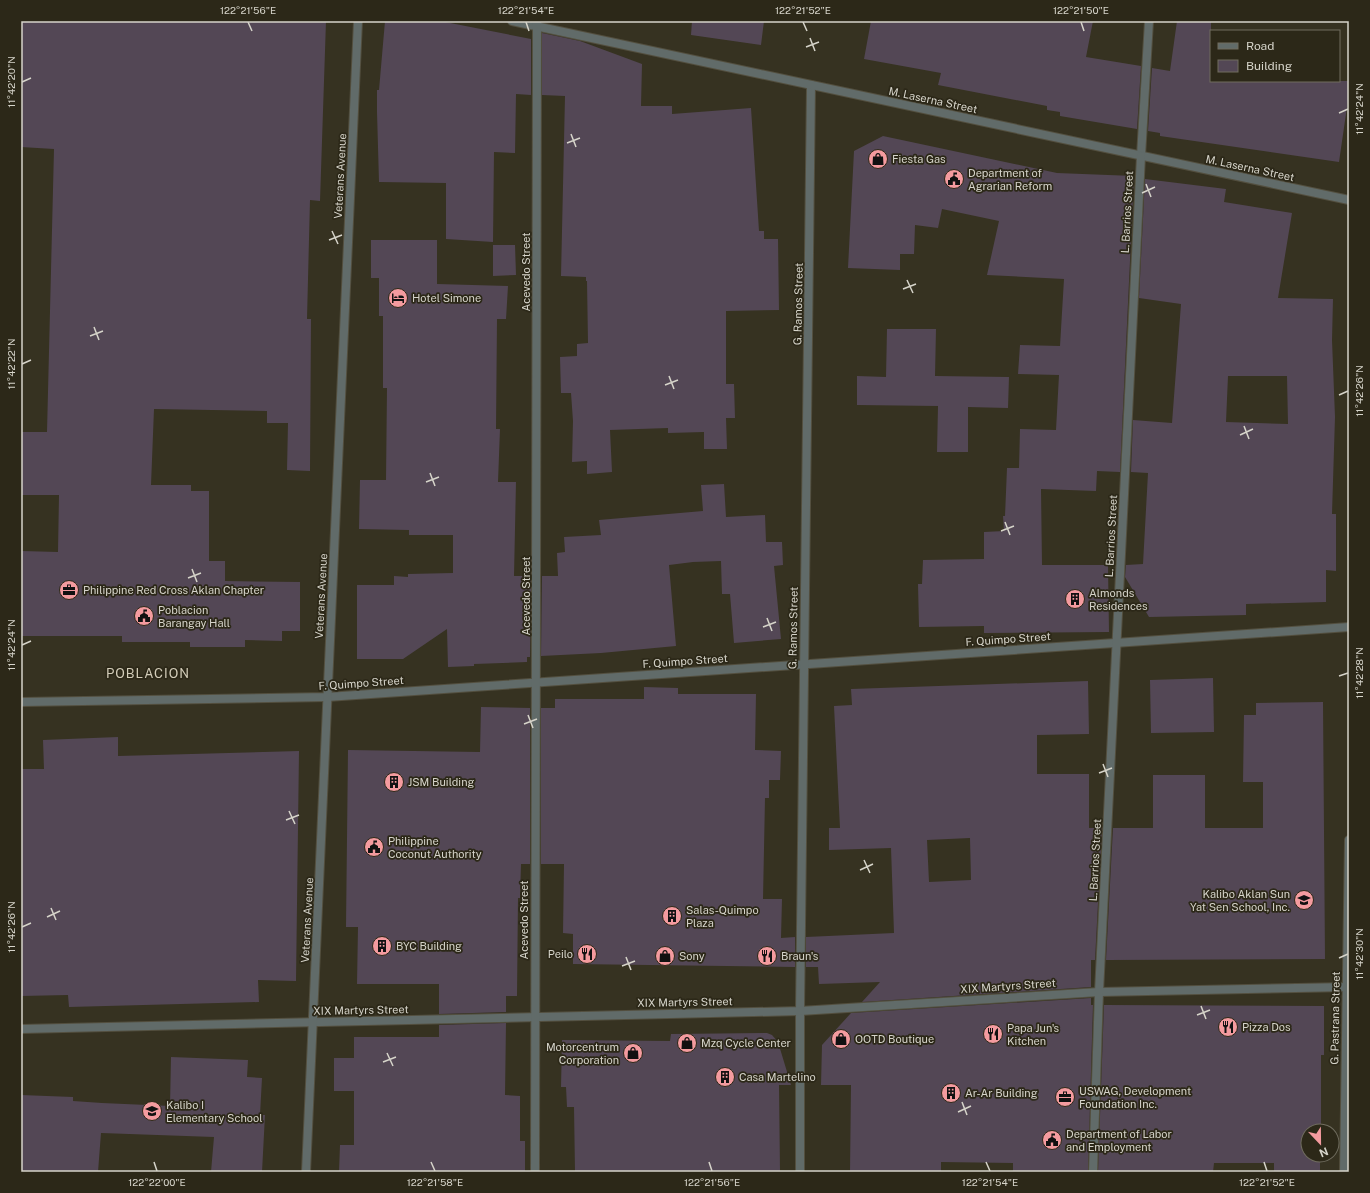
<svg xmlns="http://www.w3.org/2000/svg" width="1370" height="1193" font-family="'Public Sans',sans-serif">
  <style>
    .building { fill: #534755; fill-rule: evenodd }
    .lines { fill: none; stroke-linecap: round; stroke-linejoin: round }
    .minor-casing { stroke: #534f3f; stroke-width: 10 }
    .tertiary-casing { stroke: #534f3f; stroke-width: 10 }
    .minor { stroke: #616b69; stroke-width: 8 }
    .tertiary { stroke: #616b69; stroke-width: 8 }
    .ticks { fill: none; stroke: #d6d4ca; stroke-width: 1.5 }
    .labels { text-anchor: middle; stroke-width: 3.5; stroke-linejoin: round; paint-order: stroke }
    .street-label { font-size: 11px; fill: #d6d4ca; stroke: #2c2818 }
    .poi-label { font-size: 11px; fill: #d6d4ca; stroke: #2c2818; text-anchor: start }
    .quarter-label { font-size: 13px; letter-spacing: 1px; fill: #d3cdb9; stroke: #2c2818 }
    .neatline { fill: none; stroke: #d6d4ca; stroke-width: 1.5 }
    .ticks-label { font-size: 10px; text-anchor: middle; fill: #d6d4ca }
  </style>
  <rect width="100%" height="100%" fill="#363221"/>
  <!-- building -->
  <g class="building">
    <path d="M21,21H326L320,201L310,200L307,319H311L310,471L287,470L288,423H267V411L154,409L151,485H191V491H209V561H225V581L300,582V631H282V641L245,640V647H190V642H122V636H21V551L58,552L59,495H21V432H47L54,149L21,147Z"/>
    <path d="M385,21H440L531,39V95L516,94L515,153L494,152L493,242L446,239V183L379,182L377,112V90H379Z"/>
    <path d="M692,21H764L761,45L691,35Z"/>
    <path d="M871,21H1093L1086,57L1141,66L1137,129L1060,116V112L1047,110V106L938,85L941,73L864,59Z"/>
    <path d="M1177,21H1211V81H1349V93L1339,162L1160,136V133L1148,131L1152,68L1170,71Z"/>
    <path d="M542,33L580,41L642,64L641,106H672V114L751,108L759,231H764V239H778L779,310L726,311V384H734L735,418H726L727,449H704V432L668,433V428L610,430L612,472L587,474V461L572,462L573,421L571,393H561L560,357L577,356V344L588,343L587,281H586V277L561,276L565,96L542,95Z"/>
    <path d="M883,136L1057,173L1134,176L1120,472L1097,471L1096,491L1041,489L1042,565H1108L1109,632L984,633V626L919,627L918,584H922L923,560L984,559V532L1004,531L1003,516H1005L1007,468H1019L1020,429L1056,430L1059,375L1018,374L1020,345L1060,346L1064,279L987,275L999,221L942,209L938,228L915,225L914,254H900V270L848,268L854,151Z"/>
    <path d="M1145,179L1226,189L1224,202L1292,213L1278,298L1333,299L1332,340L1335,417L1332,514H1336V571L1326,570V602L1246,604V615L1149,617L1125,577L1126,565L1143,564L1148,473L1131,472L1133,420L1172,423L1181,304L1139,298ZM1228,376H1287L1288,424L1226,422Z"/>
    <path d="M371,240H437V284L508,286L506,319H497L496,429H500L498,482H516L514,576H531L530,657H527V662L474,664V666L448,667L447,629L403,659H357V585H394V576L408,577V574L453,573V535H409V530L359,529L360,480H386L387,388H383V316H379V278H371Z"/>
    <path d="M493,245H515L516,275L493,276Z"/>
    <path d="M887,329H936L935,376L1009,377L1008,408L968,407V452H937L938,406L857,405V376L886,377Z"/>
    <path d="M724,484L726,517L765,515L766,542H782L783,565L774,566L781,639L734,643L730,594H722L721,561L693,562L669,565L676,646L601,653L541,656L542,576H558L557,553L565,552L564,537L601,535L599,520L703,511L701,485Z"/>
    <path d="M1213,678L1214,732L1151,733L1150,680Z"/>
    <path d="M1088,681L1089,734L1037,735V774H1089V828H1102L1095,960H1091V987L862,1002L880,982L819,984L818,967H806V937L894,933L891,848L829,850V828H840L834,706L852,705L851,689ZM970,838L971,880L929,882L927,840Z"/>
    <path d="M644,687L678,688V694H756L755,750L781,751L780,780H769V798H765L763,899H782L781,938L795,937V967L573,964V934L563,933L564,864H541V708H555V699H644Z"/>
    <path d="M1323,702L1325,959L1106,960L1113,828H1153V775H1205V828H1263V782H1243L1244,715H1256V703Z"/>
    <path d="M481,707L530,708V864H521L520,898H518L517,996H506V1012L439,1014V984H357L358,927H346L348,750L480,752Z"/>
    <path d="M118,737V756L299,751L296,981L258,980L259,1002L69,1007L68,995L21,996V769H44L43,740Z"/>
    <path d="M1091,998V1005H1093L1088,1172H1013V1163L941,1162V1172H850L851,1085H821L822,1045L851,1013Z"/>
    <path d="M1104,1005L1324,1006V1055H1321V1131H1308V1155H1320V1172H1274V1163H1214L1213,1172H1098Z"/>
    <path d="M506,1023L505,1095L520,1096V1141H525V1172H339L340,1145H354V1091H334V1058H354V1037H439V1025Z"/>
    <path d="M767,1033L772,1035L778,1042L791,1085H779L780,1172H575L574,1107H567L566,1087H561L562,1040L670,1041L671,1034Z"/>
    <path d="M171,1057L248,1060L247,1077L262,1078L260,1115H265L262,1172H211L214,1137L101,1133L98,1172H21V1095L73,1097V1101L102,1103L170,1106Z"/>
  </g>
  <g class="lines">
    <defs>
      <g id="minor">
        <path d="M1141,156L1149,21"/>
        <path d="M21,702L327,697L1349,627"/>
        <path d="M800,1172V1011L811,85"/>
      </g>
      <g id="tertiary">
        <path d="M512,21L1349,200"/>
        <path d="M21,1029L800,1011L1099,992L1349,987"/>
        <path d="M306,1172L358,21"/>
        <path d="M535,1172L537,21"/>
        <path d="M1093,1172L1099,992L1141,156"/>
        <path d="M1344,1172L1349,840"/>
      </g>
    </defs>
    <!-- minor casing -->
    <use href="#minor" class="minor-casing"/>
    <!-- tertiary casing -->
    <use href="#tertiary" class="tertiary-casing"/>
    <!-- minor -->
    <use href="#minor" class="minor"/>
    <!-- tertiary -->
    <use href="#tertiary" class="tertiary"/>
  </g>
  <!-- ticks -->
  <path class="ticks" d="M248,22L252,31M526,22L529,31M803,22L807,31M1081,22L1084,31M810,38L815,51M806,47L819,42M22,82L31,78M1339,113L1348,109M571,134L576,147M567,143L580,138M1146,184L1151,197M1142,193L1155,187M332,231L338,244M329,240L342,235M907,280L913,293M903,289L916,284M94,327L99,340M90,336L103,331M22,364L31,360M669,376L674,389M665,385L678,380M1339,395L1348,391M1244,426L1249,439M1240,435L1253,429M430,473L435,486M426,482L439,477M1005,522L1010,535M1001,531L1014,526M192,569L197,582M188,578L201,573M767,618L772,631M763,627L776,622M22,645L31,641M1339,676L1348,673M528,715L533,728M524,724L537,719M1103,764L1108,777M1099,773L1112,768M289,811L295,824M286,820L299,815M864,860L870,873M860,870L873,864M51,908L56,920M47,917L60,911M22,927L31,923M626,957L631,970M1339,958L1348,954M622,966L635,961M1201,1006L1206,1019M1197,1015L1210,1010M387,1053L393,1066M383,1062L396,1057M962,1102L967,1115M958,1112L971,1106M154,1162L157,1171M431,1162L435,1171M709,1162L712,1171M986,1162L990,1171M1264,1162L1267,1171"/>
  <!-- icons -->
  <defs>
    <symbol id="shop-disc" viewBox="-11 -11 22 22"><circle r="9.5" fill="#f49b9f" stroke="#2c2818"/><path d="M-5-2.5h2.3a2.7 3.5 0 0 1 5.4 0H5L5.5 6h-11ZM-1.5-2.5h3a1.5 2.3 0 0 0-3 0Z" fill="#111"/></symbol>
    <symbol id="civic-disc" viewBox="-11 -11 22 22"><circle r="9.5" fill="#f49b9f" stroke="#2c2818"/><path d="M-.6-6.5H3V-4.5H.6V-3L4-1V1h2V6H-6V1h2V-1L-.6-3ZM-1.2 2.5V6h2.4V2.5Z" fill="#111"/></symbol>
    <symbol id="hotel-disc" viewBox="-11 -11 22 22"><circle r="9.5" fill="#f49b9f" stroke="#2c2818"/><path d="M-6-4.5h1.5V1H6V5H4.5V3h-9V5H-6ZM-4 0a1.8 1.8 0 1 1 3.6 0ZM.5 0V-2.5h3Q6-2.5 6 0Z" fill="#111"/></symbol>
    <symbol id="office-disc" viewBox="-11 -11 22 22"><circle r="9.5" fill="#f49b9f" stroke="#2c2818"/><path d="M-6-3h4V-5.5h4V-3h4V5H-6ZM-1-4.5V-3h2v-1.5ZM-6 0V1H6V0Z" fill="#111"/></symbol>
    <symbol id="building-disc" viewBox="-11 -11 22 22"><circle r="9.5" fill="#f49b9f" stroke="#2c2818"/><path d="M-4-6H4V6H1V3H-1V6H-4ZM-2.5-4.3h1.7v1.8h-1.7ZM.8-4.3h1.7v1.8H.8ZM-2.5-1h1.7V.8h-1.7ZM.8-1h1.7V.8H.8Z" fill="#111"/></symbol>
    <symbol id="school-disc" viewBox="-11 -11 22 22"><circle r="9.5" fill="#f49b9f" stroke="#2c2818"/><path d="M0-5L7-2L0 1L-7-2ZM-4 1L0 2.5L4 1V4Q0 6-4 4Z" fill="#111"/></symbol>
    <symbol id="restaurant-disc" viewBox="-11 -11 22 22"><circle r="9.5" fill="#f49b9f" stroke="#2c2818"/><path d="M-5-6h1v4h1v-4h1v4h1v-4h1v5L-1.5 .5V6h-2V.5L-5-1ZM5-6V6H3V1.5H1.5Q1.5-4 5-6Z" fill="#111"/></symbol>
  </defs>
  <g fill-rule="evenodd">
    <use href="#shop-disc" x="867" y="148" width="22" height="22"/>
    <use href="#civic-disc" x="943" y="168" width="22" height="22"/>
    <use href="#hotel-disc" x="387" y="287" width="22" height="22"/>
    <use href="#office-disc" x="58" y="579" width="22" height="22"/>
    <use href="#building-disc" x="1064" y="588" width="22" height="22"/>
    <use href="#civic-disc" x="133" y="605" width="22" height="22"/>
    <use href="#building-disc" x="383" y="771" width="22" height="22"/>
    <use href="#civic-disc" x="363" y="836" width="22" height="22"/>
    <use href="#school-disc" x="1293" y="889" width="22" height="22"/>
    <use href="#building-disc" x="661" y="905" width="22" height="22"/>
    <use href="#building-disc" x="371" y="935" width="22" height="22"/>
    <use href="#restaurant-disc" x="576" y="943" width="22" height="22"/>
    <use href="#shop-disc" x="654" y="945" width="22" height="22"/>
    <use href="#restaurant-disc" x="756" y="945" width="22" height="22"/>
    <use href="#restaurant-disc" x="1217" y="1016" width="22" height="22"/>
    <use href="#restaurant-disc" x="982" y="1023" width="22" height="22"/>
    <use href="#shop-disc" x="830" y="1028" width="22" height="22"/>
    <use href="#shop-disc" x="676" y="1032" width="22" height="22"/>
    <use href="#shop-disc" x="622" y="1042" width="22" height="22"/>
    <use href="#building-disc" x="714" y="1066" width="22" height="22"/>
    <use href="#building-disc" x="940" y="1082" width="22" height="22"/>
    <use href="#office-disc" x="1054" y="1086" width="22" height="22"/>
    <use href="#school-disc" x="141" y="1100" width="22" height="22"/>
    <use href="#civic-disc" x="1041" y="1129" width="22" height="22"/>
  </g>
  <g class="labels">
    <!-- street labels -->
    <g class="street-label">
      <text transform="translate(933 100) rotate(12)" y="4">M. Laserna Street</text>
      <text transform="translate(1250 168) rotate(12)" y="4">M. Laserna Street</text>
      <text transform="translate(340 176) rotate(-87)" y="4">Veterans Avenue</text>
      <text transform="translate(1127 212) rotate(-87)" y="4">L. Barrios Street</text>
      <text transform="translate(526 272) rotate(-90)" y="4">Acevedo Street</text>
      <text transform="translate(798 304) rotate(-89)" y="4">G. Ramos Street</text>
      <text transform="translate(1111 536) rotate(-87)" y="4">L. Barrios Street</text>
      <text transform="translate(321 596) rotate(-87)" y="4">Veterans Avenue</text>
      <text transform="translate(526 596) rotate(-90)" y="4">Acevedo Street</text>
      <text transform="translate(793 628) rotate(-89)" y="4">G. Ramos Street</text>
      <text transform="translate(1008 639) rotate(-4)" y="4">F. Quimpo Street</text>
      <text transform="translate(685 661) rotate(-4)" y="4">F. Quimpo Street</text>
      <text transform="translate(361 683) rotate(-4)" y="4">F. Quimpo Street</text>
      <text transform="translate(1095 860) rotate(-87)" y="4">L. Barrios Street</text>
      <text transform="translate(307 920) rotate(-87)" y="4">Veterans Avenue</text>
      <text transform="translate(524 920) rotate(-90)" y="4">Acevedo Street</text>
      <text transform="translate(1008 986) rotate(-4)" y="4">XIX Martyrs Street</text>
      <text transform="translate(685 1002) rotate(-1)" y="4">XIX Martyrs Street</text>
      <text transform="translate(361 1010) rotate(-1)" y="4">XIX Martyrs Street</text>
      <text transform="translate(1335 1018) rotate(-89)" y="4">G. Pastrana Street</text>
    </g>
    <!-- poi labels -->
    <g class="poi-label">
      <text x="892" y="163">Fiesta Gas</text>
      <text x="968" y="177">Department of<tspan x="968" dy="13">Agrarian Reform</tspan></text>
      <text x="412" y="302">Hotel Simone</text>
      <text x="83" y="594">Philippine Red Cross Aklan Chapter</text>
      <text x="1089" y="597">Almonds<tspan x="1089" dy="13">Residences</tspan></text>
      <text x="158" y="614">Poblacion<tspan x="158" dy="13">Barangay Hall</tspan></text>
      <text x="408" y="786">JSM Building</text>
      <text x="388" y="845">Philippine<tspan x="388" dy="13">Coconut Authority</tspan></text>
      <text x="1290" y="898" text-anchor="end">Kalibo Aklan Sun<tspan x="1290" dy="13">Yat Sen School, Inc.</tspan></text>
      <text x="686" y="914">Salas-Quimpo<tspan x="686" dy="13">Plaza</tspan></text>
      <text x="396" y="950">BYC Building</text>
      <text x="573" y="958" text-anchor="end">Peilo</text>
      <text x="679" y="960">Sony</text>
      <text x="781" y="960">Braun's</text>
      <text x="1242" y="1031">Pizza Dos</text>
      <text x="1007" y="1032">Papa Jun's<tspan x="1007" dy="13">Kitchen</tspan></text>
      <text x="855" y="1043">OOTD Boutique</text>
      <text x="701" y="1047">Mzq Cycle Center</text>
      <text x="619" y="1051" text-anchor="end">Motorcentrum<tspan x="619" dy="13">Corporation</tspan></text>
      <text x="739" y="1081">Casa Martelino</text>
      <text x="1079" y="1095">USWAG, Development<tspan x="1079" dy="13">Foundation Inc.</tspan></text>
      <text x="965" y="1097">Ar-Ar Building</text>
      <text x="166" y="1109">Kalibo I<tspan x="166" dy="13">Elementary School</tspan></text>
      <text x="1066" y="1138">Department of Labor<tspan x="1066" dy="13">and Employment</tspan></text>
    </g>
    <!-- quarter labels -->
    <g class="quarter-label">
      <text x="148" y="678">POBLACION</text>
    </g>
  </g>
  <!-- border -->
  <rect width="1370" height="1193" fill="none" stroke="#2c2818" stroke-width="44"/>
  <!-- legend -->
  <rect x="1210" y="30" width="130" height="52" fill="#2c2818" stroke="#706d5f"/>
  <rect x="1218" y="43" width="20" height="6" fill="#616b69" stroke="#706d5f"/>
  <text x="1246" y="50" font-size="12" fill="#d6d4ca">Road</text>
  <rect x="1218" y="60" width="20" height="12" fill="#534755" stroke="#706d5f"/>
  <text x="1246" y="70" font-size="12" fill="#d6d4ca">Building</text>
  <!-- north arrow -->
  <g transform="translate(1320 1143) rotate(158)"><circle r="19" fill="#2c2818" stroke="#706d5f"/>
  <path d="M0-3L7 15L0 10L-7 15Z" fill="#f49b9f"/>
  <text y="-6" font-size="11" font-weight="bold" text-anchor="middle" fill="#d6d4ca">N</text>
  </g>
  <rect x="22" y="22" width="1326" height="1149" class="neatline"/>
  <g class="ticks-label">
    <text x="248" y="14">122°21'56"E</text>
    <text x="526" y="14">122°21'54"E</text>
    <text x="803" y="14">122°21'52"E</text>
    <text x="1081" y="14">122°21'50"E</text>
    <text transform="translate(11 82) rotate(-90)" y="4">11°42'20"N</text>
    <text transform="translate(1359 109) rotate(-90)" y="4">11°42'24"N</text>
    <text transform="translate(11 364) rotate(-90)" y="4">11°42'22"N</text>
    <text transform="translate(1359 391) rotate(-90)" y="4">11°42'26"N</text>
    <text transform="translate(11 645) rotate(-90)" y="4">11°42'24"N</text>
    <text transform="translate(1359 673) rotate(-90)" y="4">11°42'28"N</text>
    <text transform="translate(11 927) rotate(-90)" y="4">11°42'26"N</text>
    <text transform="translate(1359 954) rotate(-90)" y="4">11°42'30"N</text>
    <text x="157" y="1186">122°22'00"E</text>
    <text x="435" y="1186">122°21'58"E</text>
    <text x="712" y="1186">122°21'56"E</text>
    <text x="990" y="1186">122°21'54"E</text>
    <text x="1267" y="1186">122°21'52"E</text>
  </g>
</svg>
